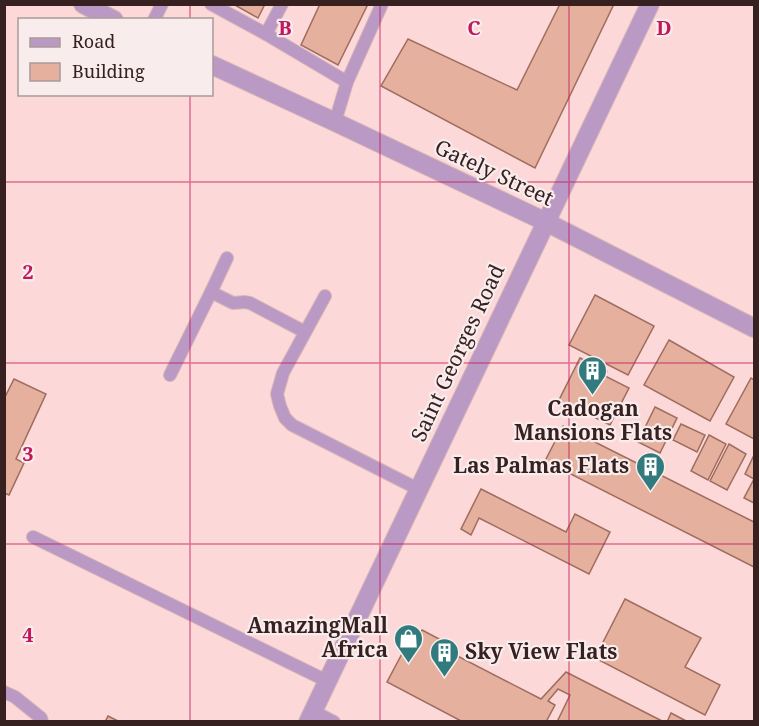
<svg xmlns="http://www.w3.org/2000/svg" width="759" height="726" font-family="'Noto Serif',serif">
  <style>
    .building { fill: #e5b09e; stroke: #9e6d5e; stroke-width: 1.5 }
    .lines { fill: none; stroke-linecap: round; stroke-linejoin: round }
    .service-casing { stroke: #d8b7b7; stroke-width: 14 }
    .minor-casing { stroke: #d8b7b7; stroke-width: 20 }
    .tertiary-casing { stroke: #d8b7b7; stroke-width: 20 }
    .service { stroke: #bb99c5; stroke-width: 12 }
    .minor { stroke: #bb99c5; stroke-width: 18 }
    .tertiary { stroke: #bb99c5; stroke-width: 18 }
    .grid { fill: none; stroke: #c2185b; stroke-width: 1.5; stroke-opacity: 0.55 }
    .labels { text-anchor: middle; stroke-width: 4.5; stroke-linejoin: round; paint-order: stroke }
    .street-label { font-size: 21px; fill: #362020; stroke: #f8ecec }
    .poi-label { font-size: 21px; font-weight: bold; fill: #362020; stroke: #f8ecec; text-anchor: end }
    .grid-label { font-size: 20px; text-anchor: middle; font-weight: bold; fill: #c2185b; stroke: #f8ecec; stroke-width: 4.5; stroke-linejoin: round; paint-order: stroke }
  </style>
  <rect width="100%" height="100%" fill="#fcd8d8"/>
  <!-- building -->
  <g class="building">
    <path d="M233,4H265L258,18Z"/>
    <path d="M320,4H368L338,65L301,45Z"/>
    <path d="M560,4H614L535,168L381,86L408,39L517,90Z"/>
    <path d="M595,295L654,326L628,375L569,345Z"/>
    <path d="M669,340L734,377L710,421L644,385Z"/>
    <path d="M580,358L607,371L605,376L629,388L610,425L586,413L584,417L557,404Z"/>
    <path d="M751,378L754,380V439L726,424Z"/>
    <path d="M14,379L46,394L16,459L24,463L9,495L4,493V399Z"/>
    <path d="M655,407L677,418L660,453L638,442Z"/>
    <path d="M681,424L705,435L697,452L673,440Z"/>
    <path d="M563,426L754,522V567L545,461Z"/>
    <path d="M709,435L726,444L708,480L691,471Z"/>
    <path d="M729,444L746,454L727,490L710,481Z"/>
    <path d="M754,455V503L744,498L754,479L745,474Z"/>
    <path d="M481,489L566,532L575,514L610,532L589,574L479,518L471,535L461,529Z"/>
    <path d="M625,599L701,638L685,667L720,685L705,715L595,658Z"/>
    <path d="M422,630L443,641L440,647L541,699L566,672L664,722H557L570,695L558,689L548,701L555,705L546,722H463L387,682L412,635L418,638Z"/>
    <path d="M671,713L688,722H667Z"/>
    <path d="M108,716L120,722H105Z"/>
  </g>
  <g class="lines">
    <defs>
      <g id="service">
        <path d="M211,4L266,34L347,82"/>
        <path d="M154,20L162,4"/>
        <path d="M266,34L282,4"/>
        <path d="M335,122L347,82L382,4"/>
        <path d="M227,258L211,292L233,303L245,302L250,303L305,332"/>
        <path d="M325,296L283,373L277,394L280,406L285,418L292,425L418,489"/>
        <path d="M170,375L211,292"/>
        <path d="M33,537L327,681"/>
        <path d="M4,692L15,697L41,718L42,722"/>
        <path d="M313,711L334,722"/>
      </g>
      <path id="minor" d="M308,722L650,4"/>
      <g id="tertiary">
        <path d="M83,4L114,20"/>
        <path d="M212,65L335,122L546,222L754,328"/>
      </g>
    </defs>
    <!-- service casing -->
    <use href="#service" class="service-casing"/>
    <!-- minor casing -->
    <use href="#minor" class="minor-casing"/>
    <!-- tertiary casing -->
    <use href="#tertiary" class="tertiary-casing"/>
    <!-- service -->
    <use href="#service" class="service"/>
    <!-- minor -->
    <use href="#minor" class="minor"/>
    <!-- tertiary -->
    <use href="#tertiary" class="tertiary"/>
  </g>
  <!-- grid -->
  <path class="grid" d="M190,4V20M380,4V722M569,4V722M190,94V722M4,182H754M4,363H754M4,544H754"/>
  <!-- icons -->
  <defs>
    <symbol id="building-pin" viewBox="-11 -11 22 30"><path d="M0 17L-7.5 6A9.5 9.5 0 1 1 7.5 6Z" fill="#317a7d" stroke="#f8ecec"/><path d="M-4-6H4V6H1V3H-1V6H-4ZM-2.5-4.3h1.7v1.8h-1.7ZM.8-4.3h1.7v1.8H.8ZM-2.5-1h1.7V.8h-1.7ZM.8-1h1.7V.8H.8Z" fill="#fff"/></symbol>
    <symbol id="shop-pin" viewBox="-11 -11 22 30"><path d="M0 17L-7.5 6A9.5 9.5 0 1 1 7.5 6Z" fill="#317a7d" stroke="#f8ecec"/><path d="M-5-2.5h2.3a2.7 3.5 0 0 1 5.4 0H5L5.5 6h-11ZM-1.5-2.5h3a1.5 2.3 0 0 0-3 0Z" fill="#fff"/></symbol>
  </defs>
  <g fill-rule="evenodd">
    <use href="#building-pin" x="576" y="354" width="33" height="45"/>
    <use href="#building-pin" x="634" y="450" width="33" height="45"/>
    <use href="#shop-pin" x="392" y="622" width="33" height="45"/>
    <use href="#building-pin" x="428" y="636" width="33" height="45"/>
  </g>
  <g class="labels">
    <!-- street labels -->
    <g class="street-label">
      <text transform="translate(494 173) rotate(25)" y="7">Gately Street</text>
      <text transform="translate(458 353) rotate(-65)" y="7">Saint Georges Road</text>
    </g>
    <!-- poi labels -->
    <g class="poi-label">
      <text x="593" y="416" text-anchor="middle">Cadogan<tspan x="593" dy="24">Mansions Flats</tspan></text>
      <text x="629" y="473">Las Palmas Flats</text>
      <text x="388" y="633">AmazingMall<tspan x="388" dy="24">Africa</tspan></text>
      <text x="465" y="659" text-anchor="start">Sky View Flats</text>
    </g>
  </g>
  <g class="grid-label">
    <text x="285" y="35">B</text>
    <text x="474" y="35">C</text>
    <text x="664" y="35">D</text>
    <text x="28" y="279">2</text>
    <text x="28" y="461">3</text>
    <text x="28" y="642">4</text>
  </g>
  <!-- border -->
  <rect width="759" height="726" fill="none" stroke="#362020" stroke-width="12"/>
  <!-- legend -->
  <rect x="18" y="18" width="195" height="78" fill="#f8ecec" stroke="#aa9a9a" stroke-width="1.5"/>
  <rect x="30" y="38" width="30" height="9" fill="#bb99c5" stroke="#aa9a9a" stroke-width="1.5"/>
  <text x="72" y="48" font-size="18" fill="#362020">Road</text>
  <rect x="30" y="63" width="30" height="18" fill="#e5b09e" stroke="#aa9a9a" stroke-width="1.5"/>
  <text x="72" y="78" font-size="18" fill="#362020">Building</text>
</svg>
